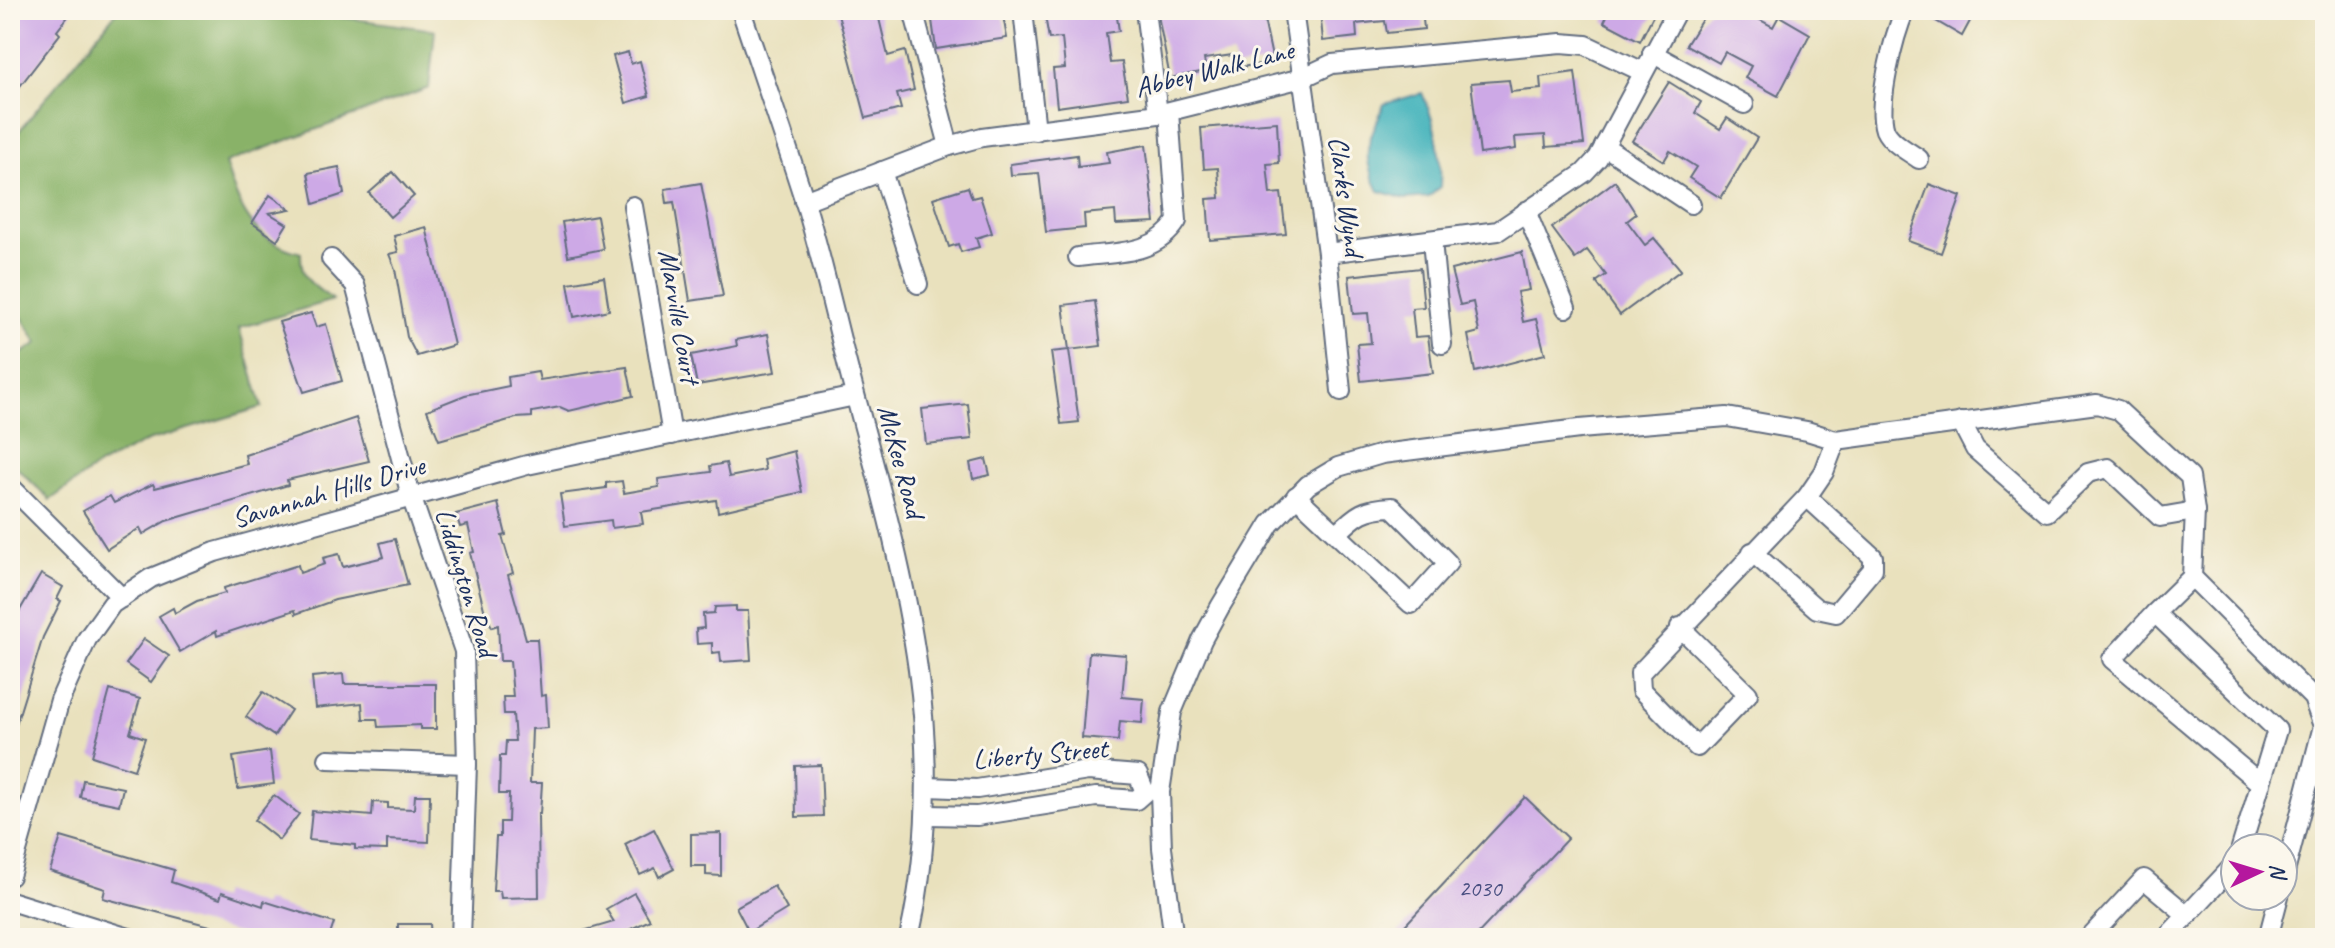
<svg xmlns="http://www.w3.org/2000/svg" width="2335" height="948" font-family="Caveat,sans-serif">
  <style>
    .forest { fill: #89b268; stroke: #527063; stroke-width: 2 }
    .water { fill: #44b4bc; stroke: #30728d; stroke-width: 2 }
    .building { fill: #cda9e6 }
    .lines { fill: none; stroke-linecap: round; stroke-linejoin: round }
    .minor-casing { stroke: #636d7f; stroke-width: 22 }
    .minor { stroke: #fff; stroke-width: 18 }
    .labels { text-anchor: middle; stroke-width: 6; stroke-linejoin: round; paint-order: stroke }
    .number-label { font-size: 24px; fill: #484e80 }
    .street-label { font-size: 28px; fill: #1b2f5e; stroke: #fbf7ec }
  </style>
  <rect width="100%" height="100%" fill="#fbf7ec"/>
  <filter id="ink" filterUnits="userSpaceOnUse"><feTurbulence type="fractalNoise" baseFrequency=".0125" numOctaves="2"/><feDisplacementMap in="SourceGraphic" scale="16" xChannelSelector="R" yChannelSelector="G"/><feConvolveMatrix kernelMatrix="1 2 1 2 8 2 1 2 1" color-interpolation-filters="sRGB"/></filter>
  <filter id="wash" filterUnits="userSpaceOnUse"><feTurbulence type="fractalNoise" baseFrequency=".006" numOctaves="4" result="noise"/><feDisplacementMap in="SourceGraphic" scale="32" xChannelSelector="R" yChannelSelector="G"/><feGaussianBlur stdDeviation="1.8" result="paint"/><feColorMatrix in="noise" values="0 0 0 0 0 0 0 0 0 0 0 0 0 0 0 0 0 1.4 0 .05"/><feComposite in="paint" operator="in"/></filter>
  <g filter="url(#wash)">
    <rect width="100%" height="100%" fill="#e9e1bd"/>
    <!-- forest -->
    <path class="forest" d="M118,10H288L435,30L429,88L225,163C239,208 252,241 301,253C300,279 312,285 333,300L239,328L262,407L147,441L99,465L50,500L10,461V361L38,343L10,299V142Z"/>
    <!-- water -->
    <path class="water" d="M1422,93C1435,122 1442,155 1440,187L1429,197L1405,199L1379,191C1358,150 1370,143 1384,104Z"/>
    <g id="blocks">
      <!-- building -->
      <g class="building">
        <path d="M17,10H73L57,31L60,34L10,99V19Z"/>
        <path d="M837,10H877L888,56L905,51L914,90L897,94L901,109L866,118Z"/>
        <path d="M949,10H1002L1007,38L936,49L931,13Z"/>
        <path d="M1044,10H1116L1119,31L1106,33L1110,63L1122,62L1128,97L1057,107L1053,69L1065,68L1062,38L1049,39Z"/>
        <path d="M1157,10H1196L1197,16L1262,10L1273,62L1235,68L1233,55L1204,59L1206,71L1170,78Z"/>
        <path d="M1320,10H1422L1424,29L1387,33L1385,21L1356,24L1357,37L1323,41Z"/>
        <path d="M1610,10H1656L1640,41L1604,22Z"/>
        <path d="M1708,10H1742L1773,27L1779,16L1810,34L1778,96L1745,78L1751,66L1725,52L1719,63L1686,45Z"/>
        <path d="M1917,10H1976L1962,36Z"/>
        <path d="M628,52L631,64L640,61L649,96L626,103L613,56Z"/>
        <path d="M1575,72L1584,144L1546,147L1545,135L1515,137L1516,149L1480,154L1471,83L1509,80L1511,92L1541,89L1540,77Z"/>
        <path d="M1669,82L1701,102L1695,113L1720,129L1727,118L1757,138L1721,198L1689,178L1696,167L1670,151L1664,161L1632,141Z"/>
        <path d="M1277,122L1279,163L1267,164L1270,194L1281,193L1286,234L1210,240L1207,199L1220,198L1218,168L1204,169L1201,128Z"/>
        <path d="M1146,145L1155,222L1116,224L1115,211L1084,214L1085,228L1046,232L1039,173L1011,175L1010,164L1077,155L1078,167L1109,163L1107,152Z"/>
        <path d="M339,167L344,194L314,204L308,173Z"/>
        <path d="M393,172L414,196L390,217L369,193Z"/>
        <path d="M1615,181L1636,214L1627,221L1645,245L1654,238L1681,270L1620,315L1596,282L1606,275L1587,250L1575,259L1552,228Z"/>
        <path d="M701,183L723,296L690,301L674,202L667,203L665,189Z"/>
        <path d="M1929,184L1961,196L1941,253L1908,241Z"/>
        <path d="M968,187L972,198L980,196L992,233L976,238L979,247L961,252L958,244L949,247L933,198Z"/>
        <path d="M270,195L290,209L269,213L287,224L277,240L252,223Z"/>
        <path d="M597,216L603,249L568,256L562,222Z"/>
        <path d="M426,227L454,345L417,356L407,337L395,269L389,254L398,252L394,236Z"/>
        <path d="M1522,252L1529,290L1517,292L1523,322L1536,319L1545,354L1475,372L1468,335L1479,332L1473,302L1460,305L1451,270Z"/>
        <path d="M1420,268L1424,307L1412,308L1415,337L1428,336L1433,373L1361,381L1357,344L1371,343L1368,313L1353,314L1349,276Z"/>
        <path d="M604,277L609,310L574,317L568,283Z"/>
        <path d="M1095,301L1101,346L1069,350L1063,305Z"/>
        <path d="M311,313L316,327L326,324L342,381L304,392L279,322Z"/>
        <path d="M768,334L775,372L697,385L691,355L737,346L736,340Z"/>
        <path d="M1069,350L1079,422L1061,424L1051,352Z"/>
        <path d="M627,367L633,396L569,411L560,407L532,412V417L516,418L439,440L427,410L465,395L509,386L508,377L538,372L540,380Z"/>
        <path d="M968,404L972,439L926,444L922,409Z"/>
        <path d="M356,418L369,461L287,480L288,485L166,521L143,534L140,528L107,549L83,511L110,496L114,503L153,484L155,488L247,464L245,455Z"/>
        <path d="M794,451L802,492L718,512L716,500L641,512L643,524L612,528L611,520L565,526L560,494L606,488V483L622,481L624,493L659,487L658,479L711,472L710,466L726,463L729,477L765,470L763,459Z"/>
        <path d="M986,459L990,475L973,479L970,463Z"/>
        <path d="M498,503L506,535L502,536L513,573L508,575L526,639H537L541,696L546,695L548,728L532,729L530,783H542L540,814H538L539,897L501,898L500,891H493L496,837H500V822H508L509,794H499L500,756H505L506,741H515L513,714H504L503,697H513L510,661H500L498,625L492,627L485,613L470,553L474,552L468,525L460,527L456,514Z"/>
        <path d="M395,539L408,585L335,600L296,614L295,610L217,636L216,631L180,652L159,616L173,608L175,613L197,601L225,593L224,588L298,565L300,573L325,564L323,558L339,554L343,567L384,557L380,543Z"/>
        <path d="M41,574L63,587L57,599L61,601L43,637L13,734H10V619L15,607L20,610Z"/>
        <path d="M736,606V611H748L751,660L721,662L720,652L712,653V643L697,644L696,629L704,628L703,614L714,613L715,607Z"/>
        <path d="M144,639L169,656L151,682L126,664Z"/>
        <path d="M1089,652L1126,655L1122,697L1144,699L1142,723L1120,721L1118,741L1082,738Z"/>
        <path d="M343,674L344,684H436V729H420V725L378,727L377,719H363L362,703L315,708L312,677Z"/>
        <path d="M110,690L140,699L130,733L145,738L134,770L92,756Z"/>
        <path d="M263,692L291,710L274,736L246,717Z"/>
        <path d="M270,751L274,784L238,789L233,757Z"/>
        <path d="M821,765L823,816L796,817L795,766Z"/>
        <path d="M83,780L123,788L119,805L80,797Z"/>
        <path d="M274,795L299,814L279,840L254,820Z"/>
        <path d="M415,795H430L429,842L387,840V850L355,849V845L309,840L312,811L372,816L373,802L388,803V808L414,809Z"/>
        <path d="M1525,797L1568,838L1474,938H1393Z"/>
        <path d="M654,829L674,869L659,877L655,868L640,875L625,844Z"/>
        <path d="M721,833V876L706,875V866H691V834Z"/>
        <path d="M61,837L174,870L171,882L220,899L222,892L263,906L264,901L334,923L329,938H256L103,898L105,889L50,871Z"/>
        <path d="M774,886L787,909L749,932L736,907Z"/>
        <path d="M634,893L650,920L612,938H573V934L614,922L606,909Z"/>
        <path d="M398,924H430L431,938H398Z"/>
      </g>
    </g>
  </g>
  <g filter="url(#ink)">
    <use href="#blocks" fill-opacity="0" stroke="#636d7f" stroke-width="2"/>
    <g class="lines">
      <defs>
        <g id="minor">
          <path d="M741,10C762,73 784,136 804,199C824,264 838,332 856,398C906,582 952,746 909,938"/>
          <path d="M913,10L949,146"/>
          <path d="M1023,10L1036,131"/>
          <path d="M1145,10L1158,114"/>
          <path d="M1293,10L1327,253L1341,391"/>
          <path d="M1905,10C1894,35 1876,104 1885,130C1891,143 1908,151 1919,159"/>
          <path d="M1652,53L1744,104"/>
          <path d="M1604,146L1691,204"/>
          <path d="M882,171L918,284"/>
          <path d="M804,201L949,146L982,137L1158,114L1302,78L1332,64L1561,43L1586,45L1641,71"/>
          <path d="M633,206L672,435"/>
          <path d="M1526,211L1566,308"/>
          <path d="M1432,241L1442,344"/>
          <path d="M1327,253L1498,231L1584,173L1598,158L1677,10"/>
          <path d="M1078,257C1115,252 1155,256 1177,221L1169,112"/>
          <path d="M331,259L355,285L411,496L464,651L467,764L461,938"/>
          <path d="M1961,422L1975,449L2047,512L2088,473L2108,468L2160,517L2195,511"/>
          <path d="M10,486L122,598"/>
          <path d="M1296,496L1411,604L1448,563L1392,507C1365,508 1356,514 1337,534"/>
          <path d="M1752,552L1817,609L1836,613L1873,569V557L1807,497"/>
          <path d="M2155,613L2192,577"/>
          <path d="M1680,627L1748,694L1697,747L1641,690L1640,673L1807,497L1824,472L1836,440"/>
          <path d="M328,759L467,764"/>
          <path d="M928,815L977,816L1096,797L1136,800L1145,792L1138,775L1088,771L977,789L928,787"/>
          <path d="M2241,848L2277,730L2155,613L2112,659L2261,784"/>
          <path d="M10,876L60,700L87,639L112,604L151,578L215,552L527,465L855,396"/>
          <path d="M10,901L129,938"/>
          <path d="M1170,938L1173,932L1162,848L1160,792L1172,712L1202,640L1220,607L1270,524L1308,485L1338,467L1382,454L1579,429L1727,417L1807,431L1836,440L2097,404L2118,410L2190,477L2195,511L2192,577L2313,698L2323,726L2283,880"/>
          <path d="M2089,938L2144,879L2187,915"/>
          <path d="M2166,938L2235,864"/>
          <path d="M2268,938L2279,896"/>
        </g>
      </defs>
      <!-- minor casing -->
      <use href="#minor" class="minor-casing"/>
      <!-- minor -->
      <use href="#minor" class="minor"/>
    </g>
  </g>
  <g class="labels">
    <!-- number labels -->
    <g class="number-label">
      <text x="1480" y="896">2030</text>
    </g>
    <!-- street labels -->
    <g class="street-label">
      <text transform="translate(1214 68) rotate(-14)" y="10">Abbey Walk Lane</text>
      <text transform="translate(1347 196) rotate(82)" y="10">Clarks Wynd</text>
      <text transform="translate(680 316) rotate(80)" y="10">Marville Court</text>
      <text transform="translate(902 461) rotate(75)" y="10">McKee Road</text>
      <text transform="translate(328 491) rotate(-16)" y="10">Savannah Hills Drive</text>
      <text transform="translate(467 582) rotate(73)" y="10">Liddington Road</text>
      <text transform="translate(1040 753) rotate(-5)" y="10">Liberty Street</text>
    </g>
  </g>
  <!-- margin -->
  <rect width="2335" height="948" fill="none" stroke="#fbf7ec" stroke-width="40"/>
  <!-- north arrow -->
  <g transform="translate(2259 872) rotate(86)"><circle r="38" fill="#fbf7ec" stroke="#a1a7b3" stroke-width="2"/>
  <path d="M0-6L14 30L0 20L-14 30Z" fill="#b5179e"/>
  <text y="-12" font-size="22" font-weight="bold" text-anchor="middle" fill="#1b2f5e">N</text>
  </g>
</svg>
